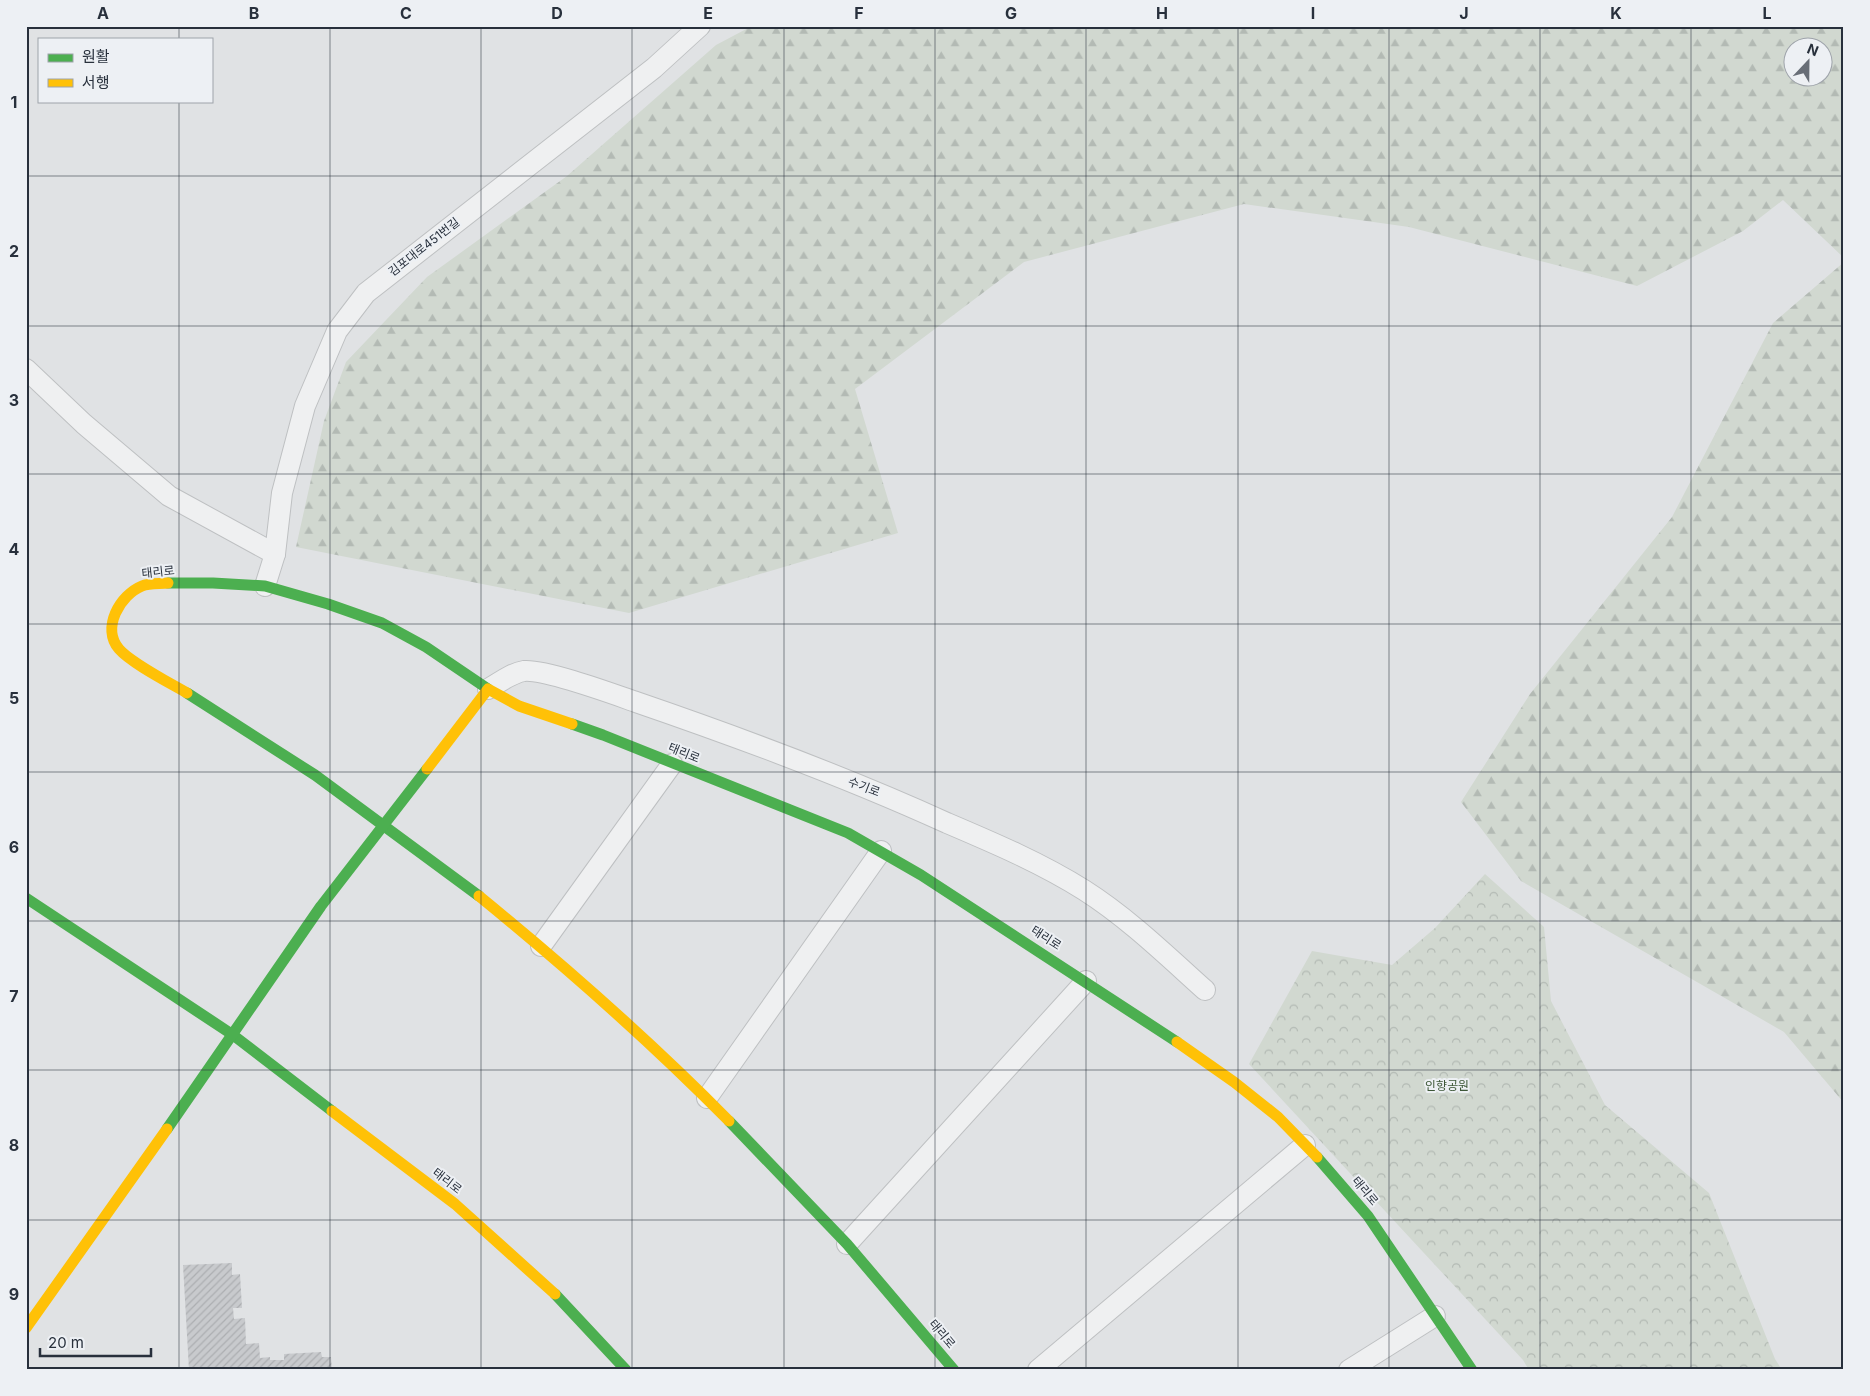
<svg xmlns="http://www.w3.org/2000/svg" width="1870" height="1396" font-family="Inter,'Noto Sans KR',sans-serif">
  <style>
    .forest { fill: url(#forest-firs); fill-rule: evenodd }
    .park { fill: url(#park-crowns) }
    .building { fill: url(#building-hatch) }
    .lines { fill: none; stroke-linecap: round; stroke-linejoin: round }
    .lane-casing { stroke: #bec0c2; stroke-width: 22 }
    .lane { stroke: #eff0f1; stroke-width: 20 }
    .fast { stroke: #4caf50; stroke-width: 11 }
    .slow { stroke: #ffc107; stroke-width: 11 }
    .grid { fill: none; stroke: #28303c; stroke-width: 1; stroke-opacity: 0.55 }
    .labels { text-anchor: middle; stroke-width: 4; stroke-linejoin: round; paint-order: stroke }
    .street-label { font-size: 12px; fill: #28303c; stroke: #edf0f4 }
    .park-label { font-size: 12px; fill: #3d5737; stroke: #edf0f4 }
    .neatline { fill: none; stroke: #28303c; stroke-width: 2 }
    .grid-label { font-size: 16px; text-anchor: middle; font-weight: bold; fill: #28303c }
  </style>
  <defs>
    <pattern id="forest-firs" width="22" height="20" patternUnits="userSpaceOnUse" patternTransform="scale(1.25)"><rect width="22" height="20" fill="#d1d8d0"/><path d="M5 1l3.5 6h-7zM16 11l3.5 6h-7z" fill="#b3bab4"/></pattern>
    <pattern id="park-crowns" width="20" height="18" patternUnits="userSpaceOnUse" patternTransform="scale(1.25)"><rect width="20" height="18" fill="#d1d8d0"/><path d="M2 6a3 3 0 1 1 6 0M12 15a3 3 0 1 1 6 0" fill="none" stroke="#b3bab4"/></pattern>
    <pattern id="building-hatch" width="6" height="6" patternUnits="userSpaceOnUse" patternTransform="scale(1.25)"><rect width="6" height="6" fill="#c8cacd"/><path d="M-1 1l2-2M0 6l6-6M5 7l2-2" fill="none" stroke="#acaeb1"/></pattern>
  </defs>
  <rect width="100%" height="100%" fill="#e0e2e4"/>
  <!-- forest -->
  <g class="forest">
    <path d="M752,26H1844V258L1783,200L1743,231L1637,286L1409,227L1244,204L1024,262L855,389L898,533L629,613L296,547L324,421L346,362L427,277L567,176L716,45ZM1792,48H1822V78H1792Z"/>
    <path d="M1844,262V1103L1784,1032L1521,881L1461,802L1530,694L1672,517L1773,323Z"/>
  </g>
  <!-- park -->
  <path class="park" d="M1485,874L1544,927L1551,1001L1605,1105L1709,1193L1775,1359L1782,1370H1529L1523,1360L1249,1064L1312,951L1392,965L1435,928Z"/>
  <!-- building -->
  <path class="building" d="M232,1263V1275L240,1274L242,1308H233L234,1319L245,1318L246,1344L259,1343L260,1358L270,1357V1360H284V1354L321,1352L322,1357H331L332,1370H189L183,1265Z"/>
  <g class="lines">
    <defs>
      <g id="lane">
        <path d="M26,369L84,424L169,496L275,554"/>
        <path d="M265,586L275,554L282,493L305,406L337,331L366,293L654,68L700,26"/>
        <path d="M488,689C499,683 511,673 524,671C545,669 613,694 636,702C741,738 846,777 947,823C994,843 1041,863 1084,890C1128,918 1166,955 1205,990"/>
        <path d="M541,946L672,764"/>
        <path d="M707,1098L881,851"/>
        <path d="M847,1244L1086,981"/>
        <path d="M1038,1370L1305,1145"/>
        <path d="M1349,1370L1435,1316"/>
      </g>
    </defs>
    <!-- lane casing -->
    <use href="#lane" class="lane-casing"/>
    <!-- lane -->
    <use href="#lane" class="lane"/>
    <!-- fast -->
    <g class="fast">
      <path d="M168,583H213L265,586L328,604L382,623L426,647L488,689"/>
      <path d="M187,693L315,775L479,896"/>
      <path d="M572,724L603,735L848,833L921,875L1177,1042"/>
      <path d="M26,898L233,1035L332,1111"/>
      <path d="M729,1121L847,1244L954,1370"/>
      <path d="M167,1129L321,906L427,769"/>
      <path d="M1317,1157L1368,1216L1472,1370"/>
      <path d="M555,1294L626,1370"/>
    </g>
    <!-- slow -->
    <g class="slow">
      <path d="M168,583C160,584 149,583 142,586C120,595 101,628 119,649C131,663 170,683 187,693"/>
      <path d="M427,769L488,689L519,706L572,724"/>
      <path d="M479,896C566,967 650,1041 729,1121"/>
      <path d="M1177,1042L1234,1082L1278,1117L1317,1157"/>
      <path d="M332,1111L455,1204L555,1294"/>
      <path d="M26,1328L167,1129"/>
    </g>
  </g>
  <!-- grid -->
  <path class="grid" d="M179,26V39M330,26V1370M481,26V1370M632,26V1370M784,26V1370M935,26V1370M1086,26V1370M1238,26V1370M1389,26V1370M1540,26V1370M1691,26V1370M179,101V1370M26,176H1844M26,326H1844M26,474H1844M26,624H1844M26,772H1844M26,921H1844M26,1070H1844M26,1220H1844"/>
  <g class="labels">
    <!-- street labels -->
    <g class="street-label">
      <text transform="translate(424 247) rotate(-38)" y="4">김포대로451번길</text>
      <text transform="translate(158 572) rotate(-6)" y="4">태리로</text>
      <text transform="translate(684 753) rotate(22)" y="4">태리로</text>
      <text transform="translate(864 787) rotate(21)" y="4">수기로</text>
      <text transform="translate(1046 938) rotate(33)" y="4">태리로</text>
      <text transform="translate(447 1181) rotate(38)" y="4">태리로</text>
      <text transform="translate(1365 1191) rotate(50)" y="4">태리로</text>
      <text transform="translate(942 1334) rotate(50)" y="4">태리로</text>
    </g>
    <!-- park labels -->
    <g class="park-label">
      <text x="1447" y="1090">인향공원</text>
    </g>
  </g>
  <!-- border -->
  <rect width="1870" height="1396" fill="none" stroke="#edf0f4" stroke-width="55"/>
  <!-- legend -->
  <rect x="38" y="38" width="175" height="65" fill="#edf0f4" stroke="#9ea3aa"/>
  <rect x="48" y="54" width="25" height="8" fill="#4caf50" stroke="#9ea3aa"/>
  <text x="82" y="62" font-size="15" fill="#28303c">원활</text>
  <rect x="48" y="79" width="25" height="8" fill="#ffc107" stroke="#9ea3aa"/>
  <text x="82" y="88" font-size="15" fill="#28303c">서행</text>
  <!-- north arrow -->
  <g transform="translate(1808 62) rotate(22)"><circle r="24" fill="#edf0f4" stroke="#9ea3aa"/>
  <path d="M0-4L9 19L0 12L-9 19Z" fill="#686e77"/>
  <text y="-8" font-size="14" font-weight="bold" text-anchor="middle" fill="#28303c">N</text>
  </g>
  <!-- scale -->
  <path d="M40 1348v8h111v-8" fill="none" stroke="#28303c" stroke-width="2.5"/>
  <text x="48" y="1348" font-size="15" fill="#28303c" stroke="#edf0f4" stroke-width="4" paint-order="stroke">20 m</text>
  <rect x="28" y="28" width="1814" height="1340" class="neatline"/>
  <g class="grid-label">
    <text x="103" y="19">A</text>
    <text x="254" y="19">B</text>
    <text x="406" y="19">C</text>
    <text x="557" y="19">D</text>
    <text x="708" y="19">E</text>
    <text x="859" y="19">F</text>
    <text x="1011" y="19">G</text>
    <text x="1162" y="19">H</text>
    <text x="1313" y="19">I</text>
    <text x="1464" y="19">J</text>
    <text x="1616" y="19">K</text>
    <text x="1767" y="19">L</text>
    <text x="14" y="108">1</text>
    <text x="14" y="257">2</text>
    <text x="14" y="406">3</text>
    <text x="14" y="555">4</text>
    <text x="14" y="704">5</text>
    <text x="14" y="853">6</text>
    <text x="14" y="1002">7</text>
    <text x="14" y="1151">8</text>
    <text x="14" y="1300">9</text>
  </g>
</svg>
